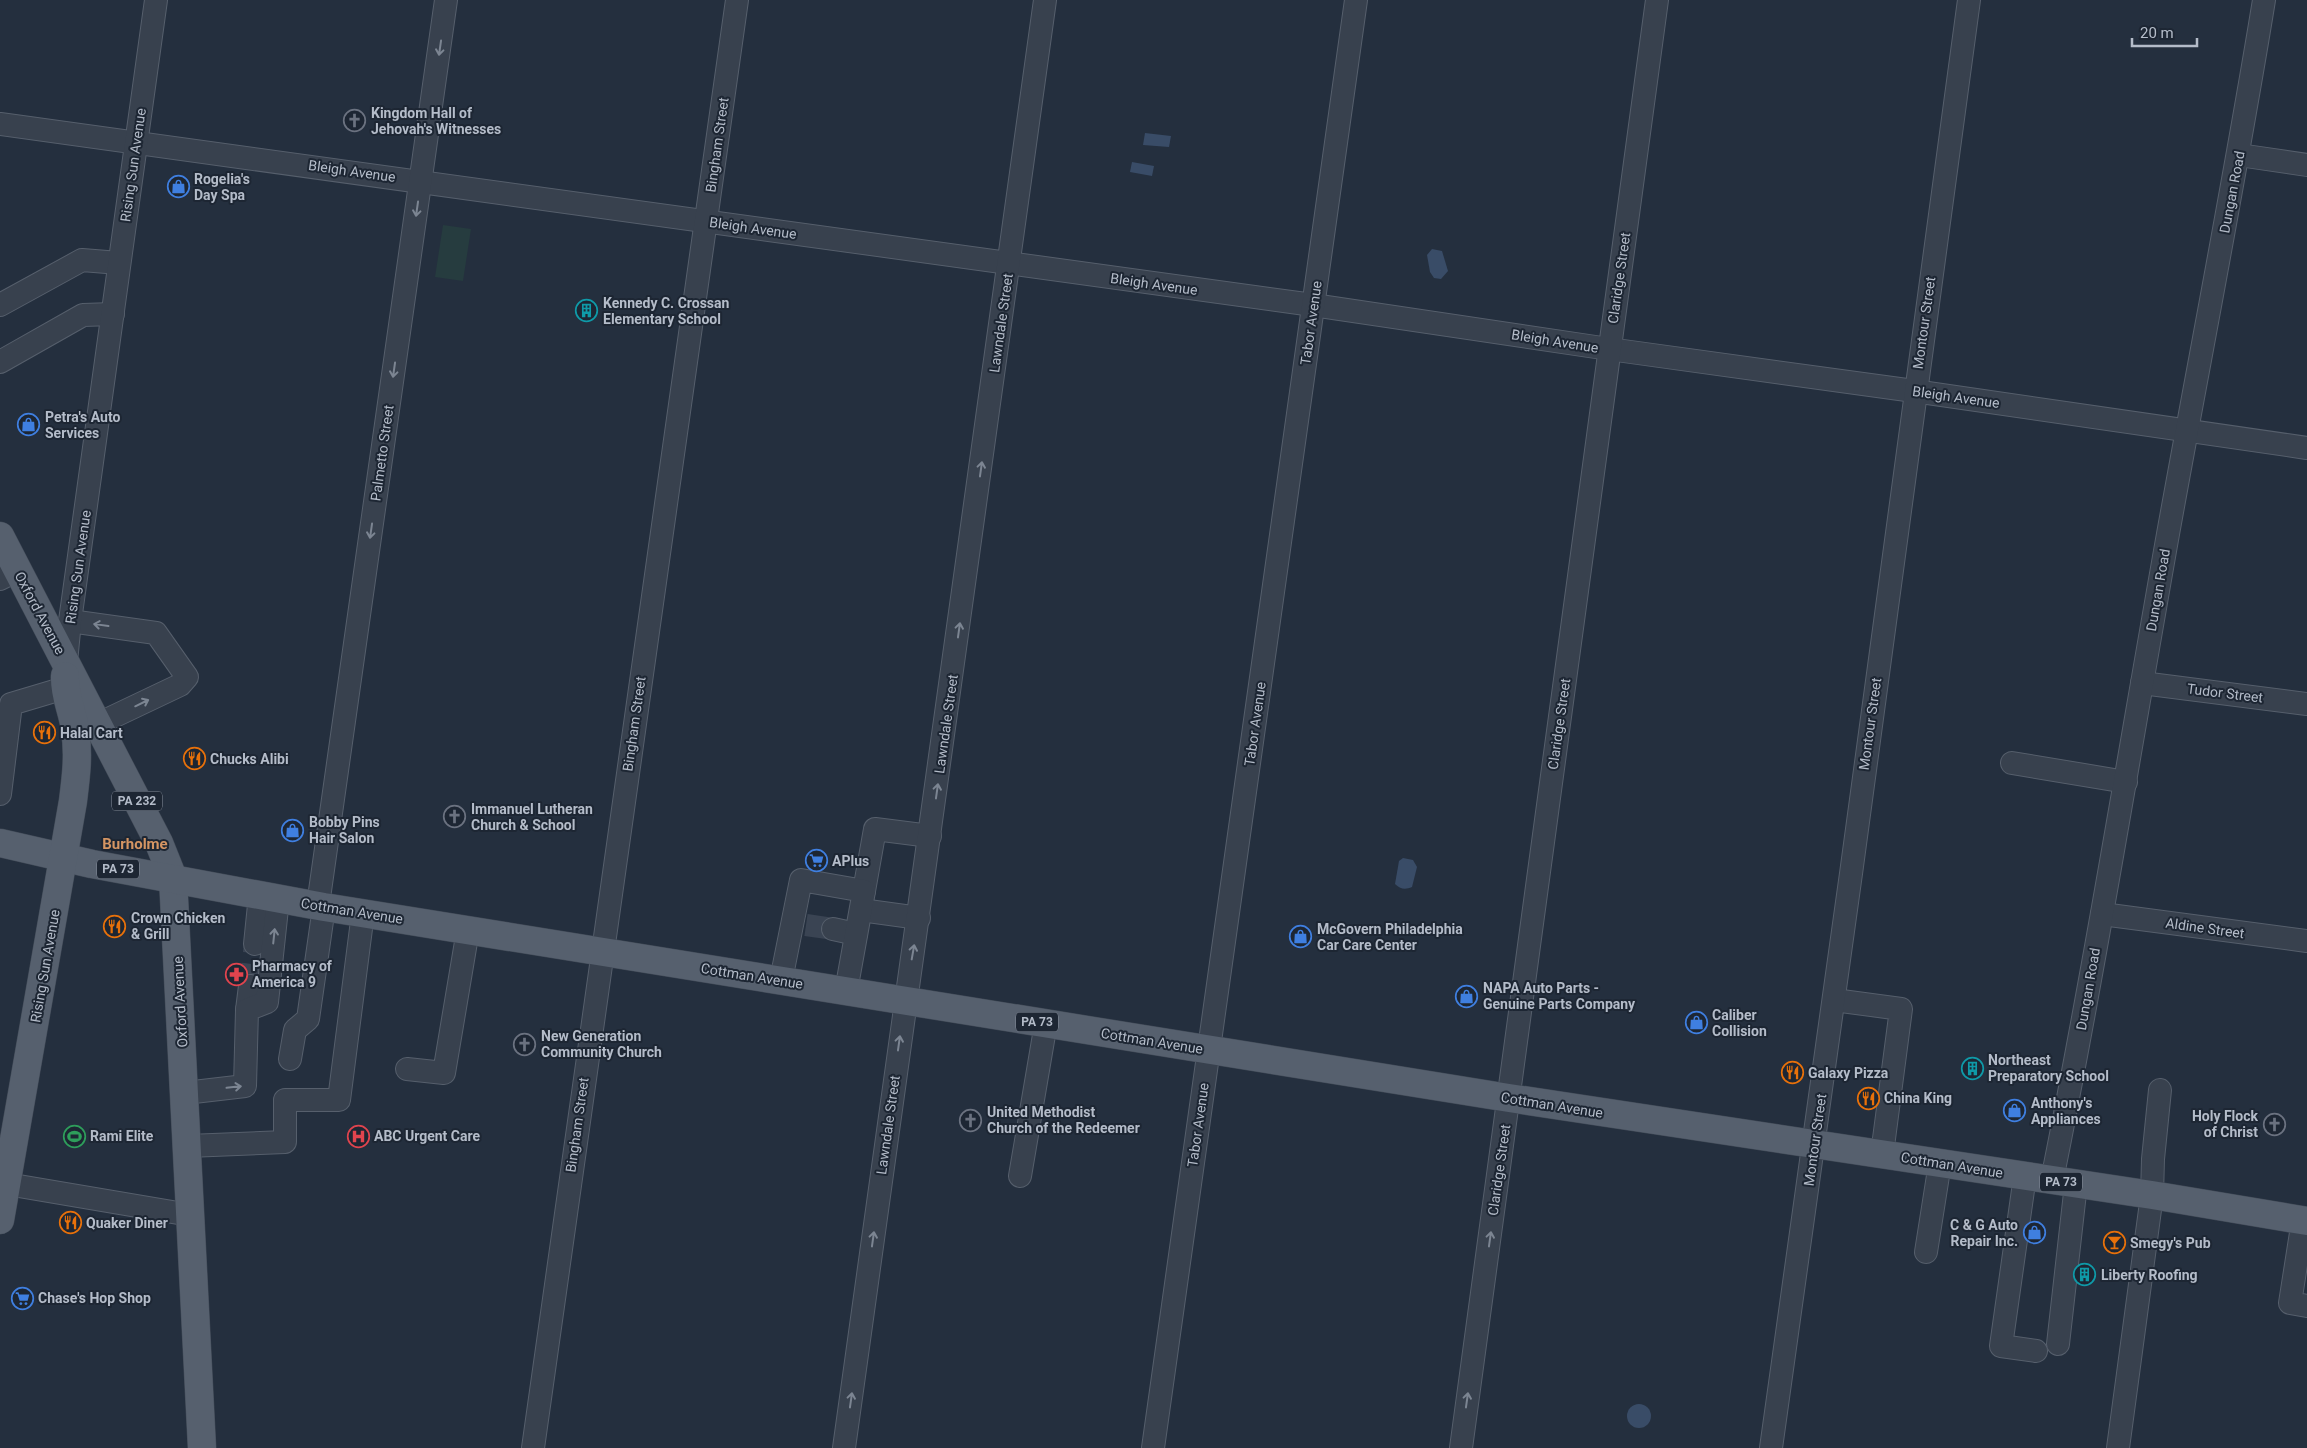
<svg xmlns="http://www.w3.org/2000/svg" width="2307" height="1448" font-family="Roboto,sans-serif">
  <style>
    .green { fill: #263c3f }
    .water { fill: #394c67 }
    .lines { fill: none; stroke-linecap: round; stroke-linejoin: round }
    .minor-tunnel { stroke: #3a4453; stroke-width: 22; stroke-dasharray: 22 11; stroke-linecap: butt }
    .minor-casing { stroke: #565f6c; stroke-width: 24 }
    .major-casing { stroke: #414a57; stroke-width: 29 }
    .minor { stroke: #38414e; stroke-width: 22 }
    .major { stroke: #56606e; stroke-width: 28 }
    .oneway { stroke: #7c8592 }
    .labels { text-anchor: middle; stroke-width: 4; stroke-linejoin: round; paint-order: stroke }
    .shield { fill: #1d2633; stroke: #878f9c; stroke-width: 1 }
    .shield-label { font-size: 12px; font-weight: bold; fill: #b4bcc9 }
    .poi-label { font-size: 14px; font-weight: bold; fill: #b4bcc9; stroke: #1d2633; text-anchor: start }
    .street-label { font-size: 14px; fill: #b4bcc9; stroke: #1d2633 }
    .neighbourhood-label { font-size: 15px; font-weight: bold; fill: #d59563; stroke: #1d2633 }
  </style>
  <rect width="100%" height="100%" fill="#242f3e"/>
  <!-- green -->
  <path class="green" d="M443,225L471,229L463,281L435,277Z"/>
  <!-- water -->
  <g class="water">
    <path d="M1145,133L1171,136L1169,147L1143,145Z"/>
    <path d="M1132,162L1154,166L1152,176L1130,172Z"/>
    <path d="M1432,249L1442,251L1448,271L1441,279L1434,278L1430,272L1427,255Z"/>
    <path d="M1403,858L1413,860L1417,867L1412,887C1405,890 1400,889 1395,884L1399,861Z"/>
    <circle cx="1639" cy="1416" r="12"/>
  </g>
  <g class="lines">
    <!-- minor-tunnel -->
    <g class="minor-tunnel">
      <path d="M806,925L833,929"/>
      <path d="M250,986L255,944"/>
    </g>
    <defs>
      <g id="minor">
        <path d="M0,124L1313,305L1609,349L1914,391L2307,448"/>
        <path d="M2239,155L2307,165"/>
        <path d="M0,305L82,260L119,263"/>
        <path d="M0,362L83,315L113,314"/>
        <path d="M0,579L18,570"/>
        <path d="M70,621L156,633L187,677L180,685L98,724"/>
        <path d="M66,662L70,621L156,0"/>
        <path d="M2142,683L2307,704"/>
        <path d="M2012,763L2126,782"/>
        <path d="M0,794L11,704L78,684"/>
        <path d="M864,891L875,829L930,836"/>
        <path d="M318,905L446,0"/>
        <path d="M861,910L919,918"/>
        <path d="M2102,914L2307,941"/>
        <path d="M833,929L856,934"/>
        <path d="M255,944L260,895"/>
        <path d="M781,980L801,880L864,891L846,991"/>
        <path d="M1834,1000L1901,1009L1882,1154"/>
        <path d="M247,1010L250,986"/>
        <path d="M290,1059L295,1030L308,1019L324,907"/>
        <path d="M407,1069L444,1073L468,930"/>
        <path d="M185,1093L245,1086L247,1010L267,1002L278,899"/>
        <path d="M188,1146L285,1142V1100H339L363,913"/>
        <path d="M1020,1176L1046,1023"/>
        <path d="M2025,1176L2001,1346L2036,1351"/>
        <path d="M2052,1180C2095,965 2130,749 2168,534C2200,356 2235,179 2264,0"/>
        <path d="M7,1184L190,1215"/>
        <path d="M2303,1220L2290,1303L2307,1306"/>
        <path d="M1926,1252L1940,1163"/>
        <path d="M2058,1344L2076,1184"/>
        <path d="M533,1448L737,0"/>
        <path d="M844,1448L1045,0"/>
        <path d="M1153,1448L1356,0"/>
        <path d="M1461,1448L1657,0"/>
        <path d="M1771,1448C1841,966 1902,482 1969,0"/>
        <path d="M2118,1448L2152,1195L2153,1159L2160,1090"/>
      </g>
      <g id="major">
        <path d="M0,536L159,843L173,878L202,1448"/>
        <path d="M0,843L92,864L324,907L1509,1098L2152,1195L2307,1221"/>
        <path d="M0,1220L73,801C76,777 79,754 75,730C73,711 64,696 65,676"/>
      </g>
    </defs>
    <!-- minor casing -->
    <use href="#minor" class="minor-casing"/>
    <!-- major casing -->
    <use href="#major" class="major-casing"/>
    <!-- minor -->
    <use href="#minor" class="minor"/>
    <!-- major -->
    <use href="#major" class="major"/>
  </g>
  <!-- one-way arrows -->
  <defs><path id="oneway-shaft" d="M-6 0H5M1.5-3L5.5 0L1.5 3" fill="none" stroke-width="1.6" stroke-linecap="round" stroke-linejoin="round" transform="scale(1.25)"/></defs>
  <g class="oneway">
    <use href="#oneway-shaft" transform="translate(440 48) rotate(98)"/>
    <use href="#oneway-shaft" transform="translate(417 209) rotate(98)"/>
    <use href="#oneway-shaft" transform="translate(394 370) rotate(98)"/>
    <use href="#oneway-shaft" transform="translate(981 469) rotate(-82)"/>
    <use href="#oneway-shaft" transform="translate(371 531) rotate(98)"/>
    <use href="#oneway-shaft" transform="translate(101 625) rotate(-172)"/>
    <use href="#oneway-shaft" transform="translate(959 630) rotate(-82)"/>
    <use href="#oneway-shaft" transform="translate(142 703) rotate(-26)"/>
    <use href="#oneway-shaft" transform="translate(937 791) rotate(-82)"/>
    <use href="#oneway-shaft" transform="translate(274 936) rotate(-84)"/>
    <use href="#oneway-shaft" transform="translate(913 952) rotate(-80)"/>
    <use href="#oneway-shaft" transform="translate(899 1043) rotate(-82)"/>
    <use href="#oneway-shaft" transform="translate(234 1087) rotate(-6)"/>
    <use href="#oneway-shaft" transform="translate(873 1239) rotate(-82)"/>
    <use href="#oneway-shaft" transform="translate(1490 1239) rotate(-82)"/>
    <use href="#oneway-shaft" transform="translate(851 1400) rotate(-82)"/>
    <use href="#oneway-shaft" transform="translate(1467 1400) rotate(-82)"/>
  </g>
  <!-- icons -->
  <defs>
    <symbol id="church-ring" viewBox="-11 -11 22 22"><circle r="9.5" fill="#1d2633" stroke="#6b7280" stroke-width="1.5"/><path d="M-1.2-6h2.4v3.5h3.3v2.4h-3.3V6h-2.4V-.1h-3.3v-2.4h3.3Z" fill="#6b7280"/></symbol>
    <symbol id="shop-ring" viewBox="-11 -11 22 22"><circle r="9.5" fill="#1d2633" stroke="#3f7fe0" stroke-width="1.5"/><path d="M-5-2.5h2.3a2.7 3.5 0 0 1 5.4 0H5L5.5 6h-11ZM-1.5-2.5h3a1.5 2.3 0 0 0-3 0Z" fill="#3f7fe0"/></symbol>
    <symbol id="building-ring" viewBox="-11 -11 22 22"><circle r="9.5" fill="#1d2633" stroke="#0f9aa8" stroke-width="1.5"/><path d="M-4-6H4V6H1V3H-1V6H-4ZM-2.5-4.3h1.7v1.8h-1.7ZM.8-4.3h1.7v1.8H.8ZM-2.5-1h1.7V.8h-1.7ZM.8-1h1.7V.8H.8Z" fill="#0f9aa8"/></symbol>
    <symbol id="restaurant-ring" viewBox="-11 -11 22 22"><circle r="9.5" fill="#1d2633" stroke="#e8710a" stroke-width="1.5"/><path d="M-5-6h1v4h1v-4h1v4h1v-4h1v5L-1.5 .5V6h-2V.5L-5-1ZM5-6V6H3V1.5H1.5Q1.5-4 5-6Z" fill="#e8710a"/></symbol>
    <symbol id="supermarket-ring" viewBox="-11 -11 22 22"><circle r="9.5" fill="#1d2633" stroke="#3f7fe0" stroke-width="1.5"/><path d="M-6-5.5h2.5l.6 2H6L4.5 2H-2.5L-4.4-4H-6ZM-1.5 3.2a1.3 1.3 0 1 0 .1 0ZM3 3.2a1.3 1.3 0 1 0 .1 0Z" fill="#3f7fe0"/></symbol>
    <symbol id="pharmacy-ring" viewBox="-11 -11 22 22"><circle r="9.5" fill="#1d2633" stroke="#e0444e" stroke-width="1.5"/><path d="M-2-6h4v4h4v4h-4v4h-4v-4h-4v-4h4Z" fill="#e0444e"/></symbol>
    <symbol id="stadium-ring" viewBox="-11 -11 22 22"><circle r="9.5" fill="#1d2633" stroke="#2e9e5b" stroke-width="1.5"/><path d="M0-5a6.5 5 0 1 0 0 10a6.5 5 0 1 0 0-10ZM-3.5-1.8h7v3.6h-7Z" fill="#2e9e5b"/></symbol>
    <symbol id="hospital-ring" viewBox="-11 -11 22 22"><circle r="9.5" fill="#1d2633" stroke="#e0444e" stroke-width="1.5"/><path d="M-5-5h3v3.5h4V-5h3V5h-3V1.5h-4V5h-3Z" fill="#e0444e"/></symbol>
    <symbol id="bar-ring" viewBox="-11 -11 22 22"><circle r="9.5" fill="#1d2633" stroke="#e8710a" stroke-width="1.5"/><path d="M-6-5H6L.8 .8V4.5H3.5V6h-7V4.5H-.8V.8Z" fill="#e8710a"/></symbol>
  </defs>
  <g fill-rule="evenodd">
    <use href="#church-ring" x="342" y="108" width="25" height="25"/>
    <use href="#shop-ring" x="166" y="174" width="25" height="25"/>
    <use href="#building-ring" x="574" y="298" width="25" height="25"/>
    <use href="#shop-ring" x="16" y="412" width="25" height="25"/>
    <use href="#restaurant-ring" x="32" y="720" width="25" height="25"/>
    <use href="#restaurant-ring" x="182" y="746" width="25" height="25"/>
    <use href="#church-ring" x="442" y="804" width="25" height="25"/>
    <use href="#shop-ring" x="280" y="818" width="25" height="25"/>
    <use href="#supermarket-ring" x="804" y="848" width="25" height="25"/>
    <use href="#restaurant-ring" x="102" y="914" width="25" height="25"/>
    <use href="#shop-ring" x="1288" y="924" width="25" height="25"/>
    <use href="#pharmacy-ring" x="224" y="962" width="25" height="25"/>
    <use href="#shop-ring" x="1454" y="984" width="25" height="25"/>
    <use href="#shop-ring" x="1684" y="1010" width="25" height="25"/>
    <use href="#church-ring" x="512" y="1032" width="25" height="25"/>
    <use href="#building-ring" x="1960" y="1056" width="25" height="25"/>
    <use href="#restaurant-ring" x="1780" y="1060" width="25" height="25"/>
    <use href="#restaurant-ring" x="1856" y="1086" width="25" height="25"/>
    <use href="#shop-ring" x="2002" y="1098" width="25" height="25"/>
    <use href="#church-ring" x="958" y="1108" width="25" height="25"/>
    <use href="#church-ring" x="2262" y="1112" width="25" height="25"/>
    <use href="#stadium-ring" x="62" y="1124" width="25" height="25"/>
    <use href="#hospital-ring" x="346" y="1124" width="25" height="25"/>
    <use href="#restaurant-ring" x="58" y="1210" width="25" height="25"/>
    <use href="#shop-ring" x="2022" y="1220" width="25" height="25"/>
    <use href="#bar-ring" x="2102" y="1230" width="25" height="25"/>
    <use href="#building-ring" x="2072" y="1262" width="25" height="25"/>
    <use href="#supermarket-ring" x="10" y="1286" width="25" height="25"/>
  </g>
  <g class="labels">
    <!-- shield labels -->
    <g class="shield">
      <rect x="112" y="791.5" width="50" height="19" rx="4"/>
      <rect x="97" y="859.5" width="42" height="19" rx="4"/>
      <rect x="1016" y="1012.5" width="42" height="19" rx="4"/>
      <rect x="2040" y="1172.5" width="42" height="19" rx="4"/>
    </g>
    <g class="shield-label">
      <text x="137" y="805">PA 232</text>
      <text x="118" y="873">PA 73</text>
      <text x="1037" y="1026">PA 73</text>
      <text x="2061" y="1186">PA 73</text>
    </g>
    <!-- poi labels -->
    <g class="poi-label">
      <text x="371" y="118">Kingdom Hall of<tspan x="371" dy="16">Jehovah's Witnesses</tspan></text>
      <text x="194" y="184">Rogelia's<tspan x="194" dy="16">Day Spa</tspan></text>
      <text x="603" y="308">Kennedy C. Crossan<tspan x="603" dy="16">Elementary School</tspan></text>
      <text x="45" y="422">Petra's Auto<tspan x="45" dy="16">Services</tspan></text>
      <text x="60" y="738">Halal Cart</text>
      <text x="210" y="764">Chucks Alibi</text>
      <text x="471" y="814">Immanuel Lutheran<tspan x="471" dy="16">Church &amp; School</tspan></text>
      <text x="309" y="827">Bobby Pins<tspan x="309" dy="16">Hair Salon</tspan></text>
      <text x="832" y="866">APlus</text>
      <text x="131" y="923">Crown Chicken<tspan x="131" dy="16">&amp; Grill</tspan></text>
      <text x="1317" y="934">McGovern Philadelphia<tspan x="1317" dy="16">Car Care Center</tspan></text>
      <text x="252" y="971">Pharmacy of<tspan x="252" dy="16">America 9</tspan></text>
      <text x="1483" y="993">NAPA Auto Parts -<tspan x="1483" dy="16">Genuine Parts Company</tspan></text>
      <text x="1712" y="1020">Caliber<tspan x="1712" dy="16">Collision</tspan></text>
      <text x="541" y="1041">New Generation<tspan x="541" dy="16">Community Church</tspan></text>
      <text x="1988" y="1065">Northeast<tspan x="1988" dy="16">Preparatory School</tspan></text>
      <text x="1808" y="1078">Galaxy Pizza</text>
      <text x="1884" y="1103">China King</text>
      <text x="2031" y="1108">Anthony's<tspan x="2031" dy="16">Appliances</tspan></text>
      <text x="987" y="1117">United Methodist<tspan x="987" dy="16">Church of the Redeemer</tspan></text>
      <text x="2258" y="1121" text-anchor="end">Holy Flock<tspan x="2258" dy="16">of Christ</tspan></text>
      <text x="90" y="1141">Rami Elite</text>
      <text x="374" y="1141">ABC Urgent Care</text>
      <text x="86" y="1228">Quaker Diner</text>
      <text x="2018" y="1230" text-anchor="end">C &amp; G Auto<tspan x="2018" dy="16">Repair Inc.</tspan></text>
      <text x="2130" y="1248">Smegy's Pub</text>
      <text x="2101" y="1280">Liberty Roofing</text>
      <text x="38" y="1303">Chase's Hop Shop</text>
    </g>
    <!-- street labels -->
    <g class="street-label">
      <text transform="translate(717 145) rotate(-82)" y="5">Bingham Street</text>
      <text transform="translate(133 165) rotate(-82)" y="5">Rising Sun Avenue</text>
      <text transform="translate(352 171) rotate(8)" y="5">Bleigh Avenue</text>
      <text transform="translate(2232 192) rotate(-79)" y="5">Dungan Road</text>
      <text transform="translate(753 228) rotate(8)" y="5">Bleigh Avenue</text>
      <text transform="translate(1619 278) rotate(-82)" y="5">Claridge Street</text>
      <text transform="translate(1154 284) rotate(8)" y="5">Bleigh Avenue</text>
      <text transform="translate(1001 323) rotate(-82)" y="5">Lawndale Street</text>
      <text transform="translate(1311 323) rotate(-82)" y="5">Tabor Avenue</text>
      <text transform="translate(1924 323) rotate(-82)" y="5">Montour Street</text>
      <text transform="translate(1555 341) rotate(9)" y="5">Bleigh Avenue</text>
      <text transform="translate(1956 397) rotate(8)" y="5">Bleigh Avenue</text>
      <text transform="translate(382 453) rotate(-82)" y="5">Palmetto Street</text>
      <text transform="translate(78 567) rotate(-82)" y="5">Rising Sun Avenue</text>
      <text transform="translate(2158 590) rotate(-80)" y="5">Dungan Road</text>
      <text transform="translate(40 613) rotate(62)" y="5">Oxford Avenue</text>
      <text transform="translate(2225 693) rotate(7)" y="5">Tudor Street</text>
      <text transform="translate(634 724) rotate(-82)" y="5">Bingham Street</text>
      <text transform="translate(946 724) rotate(-82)" y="5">Lawndale Street</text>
      <text transform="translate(1255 724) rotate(-82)" y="5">Tabor Avenue</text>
      <text transform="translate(1559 724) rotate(-82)" y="5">Claridge Street</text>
      <text transform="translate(1870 724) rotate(-82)" y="5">Montour Street</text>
      <text transform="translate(352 911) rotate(9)" y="5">Cottman Avenue</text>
      <text transform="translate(2205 928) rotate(8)" y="5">Aldine Street</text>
      <text transform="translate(45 966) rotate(-80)" y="5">Rising Sun Avenue</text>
      <text transform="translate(752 976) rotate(9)" y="5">Cottman Avenue</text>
      <text transform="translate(2088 989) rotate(-80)" y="5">Dungan Road</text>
      <text transform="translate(180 1002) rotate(-93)" y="5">Oxford Avenue</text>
      <text transform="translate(1152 1041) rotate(9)" y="5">Cottman Avenue</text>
      <text transform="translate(1552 1105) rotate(9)" y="5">Cottman Avenue</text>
      <text transform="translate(577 1125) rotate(-82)" y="5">Bingham Street</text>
      <text transform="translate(888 1125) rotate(-82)" y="5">Lawndale Street</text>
      <text transform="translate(1198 1125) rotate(-82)" y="5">Tabor Avenue</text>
      <text transform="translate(1815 1140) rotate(-82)" y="5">Montour Street</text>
      <text transform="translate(1952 1165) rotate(9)" y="5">Cottman Avenue</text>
      <text transform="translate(1499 1170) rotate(-82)" y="5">Claridge Street</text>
    </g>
    <!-- neighbourhood labels -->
    <g class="neighbourhood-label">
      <text x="135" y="849">Burholme</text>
    </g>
  </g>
  <!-- scale -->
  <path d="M2132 38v8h65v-8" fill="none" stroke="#b4bcc9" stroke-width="2.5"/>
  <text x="2140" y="38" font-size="15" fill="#b4bcc9" stroke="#1d2633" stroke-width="4" paint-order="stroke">20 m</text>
</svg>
